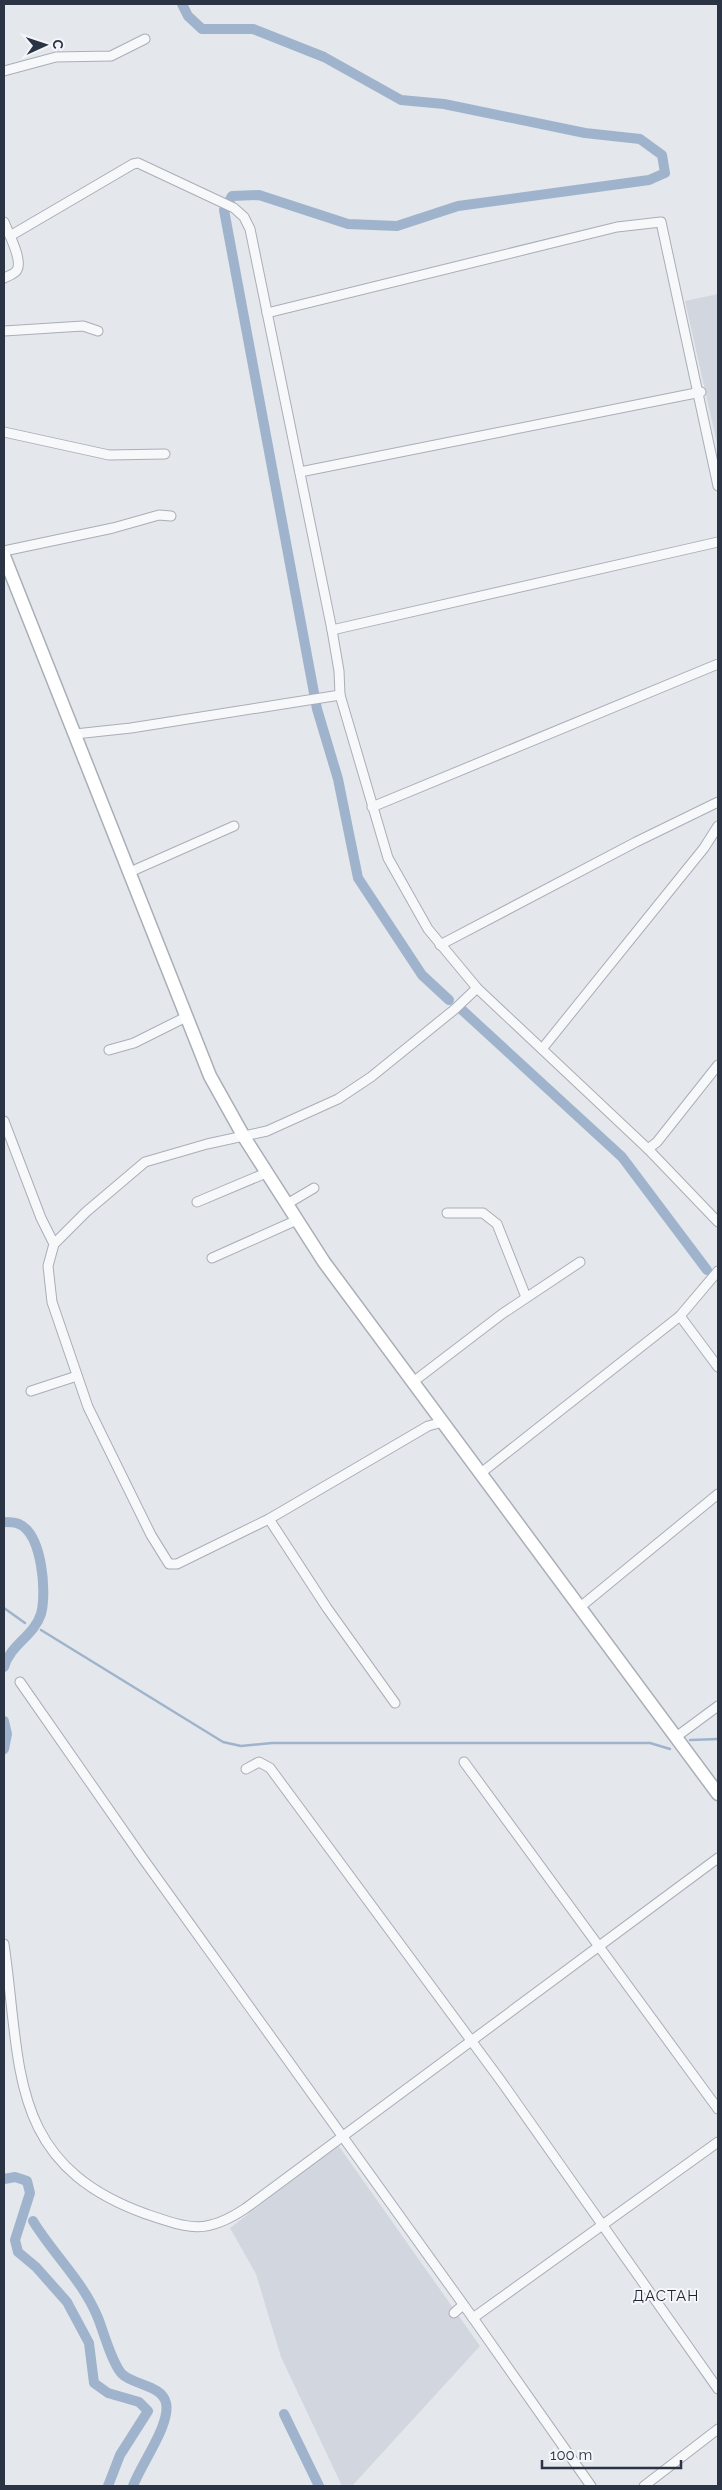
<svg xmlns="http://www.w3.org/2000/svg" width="722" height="2490" font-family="Raleway,sans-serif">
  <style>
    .built { fill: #d2d6de }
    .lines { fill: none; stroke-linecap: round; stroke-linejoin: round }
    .stream { stroke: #9fb4cc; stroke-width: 2.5 }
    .canal { stroke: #9fb4cc; stroke-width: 10 }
    .minor-casing { stroke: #a9aeb7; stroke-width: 11 }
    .secondary-casing { stroke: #a9aeb7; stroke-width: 15 }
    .minor { stroke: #f7f8fa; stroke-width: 9 }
    .secondary { stroke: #fff; stroke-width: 12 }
    .labels { text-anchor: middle; stroke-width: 4; stroke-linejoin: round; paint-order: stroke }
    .quarter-label { font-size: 15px; letter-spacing: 1px; fill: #1d2536; stroke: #f4f6f9 }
  </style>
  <rect width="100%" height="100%" fill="#e4e7ec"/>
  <!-- built -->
  <g class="built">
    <path d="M718,294V448L685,301Z"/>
    <path d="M338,2145L480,2346L352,2486H342L281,2357L256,2274L230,2228Z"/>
  </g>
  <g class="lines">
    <!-- stream -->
    <g class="stream">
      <path d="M4,1608L25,1623"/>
      <path d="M41,1630L223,1742L241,1746L272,1743H650L670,1749"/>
      <path d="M690,1740L718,1739"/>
    </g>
    <!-- canal -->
    <g class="canal">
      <path d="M182,4L188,16L202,29H253L324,57L401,100L444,104L585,133L640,139L662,155L665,173L649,180L458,206L397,226L348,224L259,195L232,196L224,210L317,709L338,779L358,878L422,975L449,1000"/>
      <path d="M461,1009L622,1157L707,1270"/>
      <path d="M4,1522C8,1522 15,1522 19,1524C42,1534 47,1592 41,1614C34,1636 10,1645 4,1667"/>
      <path d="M4,1721L7,1734L4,1749"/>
      <path d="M4,2179L15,2177L27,2181L30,2193L15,2240L18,2252L36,2267L67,2302L89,2343L94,2383L108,2393L139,2402L148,2411L120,2455L108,2486"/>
      <path d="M33,2221C53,2254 83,2281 98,2318C104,2333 112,2363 122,2374C133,2385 162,2385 166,2403C171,2424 141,2464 133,2486"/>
      <path d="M284,2414L319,2486"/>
    </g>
    <defs>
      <g id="minor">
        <path d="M4,71L56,57L111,56L145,39"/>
        <path d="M4,222C8,232 23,260 17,270C15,274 8,276 4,278"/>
        <path d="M10,236L133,164L138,163L234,208L244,217L250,229L332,630L339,671L340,695L388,858L428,929L477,988L648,1149L718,1222"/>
        <path d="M267,313L617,227L661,222L718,486"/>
        <path d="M4,331L83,326L98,331"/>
        <path d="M4,432L109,455L165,454"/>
        <path d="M300,472L701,392"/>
        <path d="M4,551L113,528L159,515L171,516"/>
        <path d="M332,630L718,542"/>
        <path d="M75,734L131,728L340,695"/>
        <path d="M372,807L718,664"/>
        <path d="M130,872L234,826"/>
        <path d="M440,945L636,842L718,802"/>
        <path d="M542,1049L704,848L718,826"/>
        <path d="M109,1050L134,1043L186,1017"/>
        <path d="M4,1121L41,1218L54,1244"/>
        <path d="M648,1149L657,1142L718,1065"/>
        <path d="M197,1202L266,1173"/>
        <path d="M287,1204L314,1188"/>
        <path d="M447,1213H483L497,1224L526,1297"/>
        <path d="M212,1258L297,1220"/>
        <path d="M680,1316L718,1367"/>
        <path d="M413,1382L502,1314L580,1262"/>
        <path d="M31,1391L77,1376"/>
        <path d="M443,1422L428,1426L269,1519L177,1564H169L151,1535L88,1407L52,1302L48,1266L54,1244L86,1212L145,1162L207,1144L267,1131L338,1099L371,1077L455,1009L477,988"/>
        <path d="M481,1473L680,1316L718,1271"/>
        <path d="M269,1519L327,1608L395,1703"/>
        <path d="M579,1608L718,1494"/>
        <path d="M20,1682L144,1860L473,2318L591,2486"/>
        <path d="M676,1737L718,1706"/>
        <path d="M464,1762L718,2109"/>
        <path d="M246,1769L259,1762L270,1768L501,2081L718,2389"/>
        <path d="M4,1944C22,2068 7,2164 146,2214C190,2229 206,2235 246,2208L718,1858"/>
        <path d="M454,2313L463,2305"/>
        <path d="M473,2318L718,2142"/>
        <path d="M644,2486L718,2429"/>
      </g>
      <path id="secondary" d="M4,556L210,1076L244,1137L324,1262L718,1794"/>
    </defs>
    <!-- minor casing -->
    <use href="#minor" class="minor-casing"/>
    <!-- secondary casing -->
    <use href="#secondary" class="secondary-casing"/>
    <!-- minor -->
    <use href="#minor" class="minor"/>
    <!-- secondary -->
    <use href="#secondary" class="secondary"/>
  </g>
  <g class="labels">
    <!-- quarter labels -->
    <g class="quarter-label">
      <text x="666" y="2301">ДАСТАН</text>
    </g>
  </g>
  <!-- border -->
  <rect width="722" height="2490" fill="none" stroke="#2b3445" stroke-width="10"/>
  <!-- north arrow -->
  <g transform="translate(45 45) rotate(87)" stroke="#f4f6f9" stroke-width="4" paint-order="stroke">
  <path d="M0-4L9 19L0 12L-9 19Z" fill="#2b3445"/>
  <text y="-8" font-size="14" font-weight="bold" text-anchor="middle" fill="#2b3445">С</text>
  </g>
  <!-- scale -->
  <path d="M542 2460v8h139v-8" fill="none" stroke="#2b3445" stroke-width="2.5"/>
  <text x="550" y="2460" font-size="15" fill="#2b3445" stroke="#f4f6f9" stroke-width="4" paint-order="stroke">100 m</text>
</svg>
